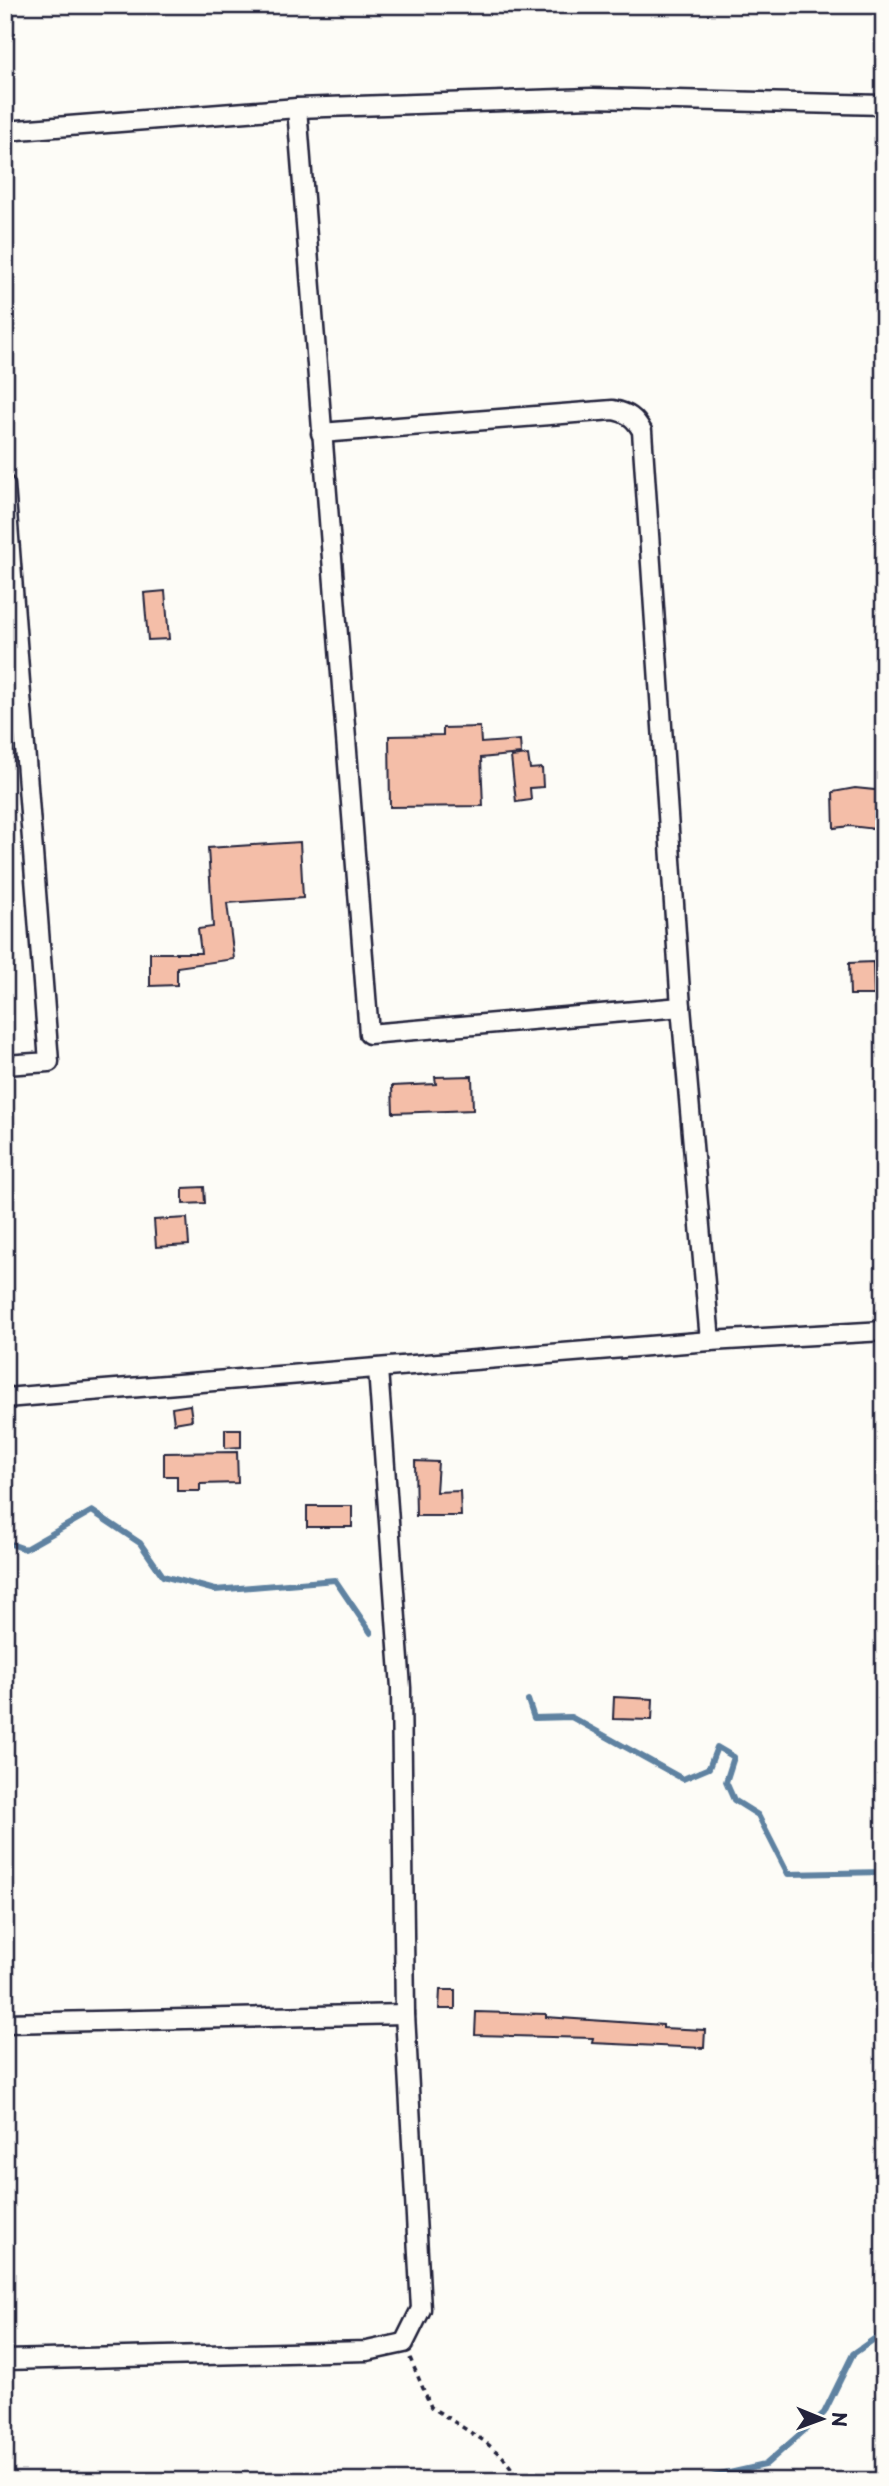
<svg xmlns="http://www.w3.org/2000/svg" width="889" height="2486" font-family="'Playpen Sans',sans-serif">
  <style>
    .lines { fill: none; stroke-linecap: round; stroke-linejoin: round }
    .stream { stroke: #5e82a1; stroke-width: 6 }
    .building { fill: #f4bea8; stroke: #22223b; stroke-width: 2 }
    .minor-casing { stroke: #22223b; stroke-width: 23 }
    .path { stroke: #22223b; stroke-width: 3.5; stroke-dasharray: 5 5; stroke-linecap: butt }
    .minor { stroke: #fdfcf7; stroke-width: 18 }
  </style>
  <rect width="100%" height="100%" fill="#fdfcf7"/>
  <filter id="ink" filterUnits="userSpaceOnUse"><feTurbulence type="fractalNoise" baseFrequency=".0143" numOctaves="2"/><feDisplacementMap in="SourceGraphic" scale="14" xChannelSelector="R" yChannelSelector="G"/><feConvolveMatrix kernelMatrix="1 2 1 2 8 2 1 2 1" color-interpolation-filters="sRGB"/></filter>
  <g filter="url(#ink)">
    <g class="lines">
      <!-- stream -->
      <g class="stream">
        <path d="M5,1542L25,1549L92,1511L140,1543L163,1576L215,1590L335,1580L371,1633"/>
        <path d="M528,1700L534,1718L571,1717L683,1779L709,1768L717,1747L734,1757L726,1782L734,1800L758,1815L788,1874L884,1872"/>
        <path d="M694,2481L765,2465L824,2413L853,2354L884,2332"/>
      </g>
    </g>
    <!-- building -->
    <g class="building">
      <path d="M165,591L169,639L148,640L144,593Z"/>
      <path d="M480,727L481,743L520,740L521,754L481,758L483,806L390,807L389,736L443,735V728Z"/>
      <path d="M528,755L530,769L542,768L543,787L530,788L531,800L516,802L511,757Z"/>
      <path d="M855,788L884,791V830L850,826L834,828L833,792Z"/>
      <path d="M300,842L303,898L227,903L234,959L177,967V985L150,986V953H201L198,929L213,927L208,848Z"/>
      <path d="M873,962L874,995H850L849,963Z"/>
      <path d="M472,1076L473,1110L393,1113L392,1086L436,1084L435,1077Z"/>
      <path d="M204,1187L205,1203L183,1204V1188Z"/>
      <path d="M187,1218L189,1245L156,1247L154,1220Z"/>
      <path d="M190,1405L192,1420L174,1423L172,1408Z"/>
      <path d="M225,1429H241V1447L225,1448Z"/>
      <path d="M237,1452L238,1483L200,1484V1491H177V1476H164V1453Z"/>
      <path d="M415,1461L438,1462L436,1492L460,1491L461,1516H416Z"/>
      <rect x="307" y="1506" width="45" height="21"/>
      <path d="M614,1697L653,1699L652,1720L613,1719Z"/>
      <path d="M440,1990H455V2009H439Z"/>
      <path d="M476,2012L546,2014V2017L663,2025V2028L705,2030L704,2048L592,2043L593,2038L475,2035Z"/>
    </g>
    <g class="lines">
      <defs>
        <g id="minor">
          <path d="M297,108L369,1034L681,1007"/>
          <path d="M5,131L297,108L592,98L884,105"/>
          <path d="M321,433L613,410C628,413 635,418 642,431L681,1007L710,1341L884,1331"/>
          <path d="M5,485L49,1062L5,1065"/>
          <path d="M5,1398L710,1341"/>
          <path d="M5,2023L405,2014"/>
          <path d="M5,2360L367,2351L404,2343L421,2309L405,2014L401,1688L378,1369"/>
        </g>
      </defs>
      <!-- minor casing -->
      <use href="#minor" class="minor-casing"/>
      <!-- path -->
      <path class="path" d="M410,2358L431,2407L484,2441L503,2457L521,2481"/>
      <!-- minor -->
      <use href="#minor" class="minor"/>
    </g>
  </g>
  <!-- margin -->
  <rect width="889" height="2486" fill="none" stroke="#fdfcf7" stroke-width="28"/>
  <rect x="14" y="14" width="861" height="2458" fill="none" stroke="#22223b" stroke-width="2.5" filter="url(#ink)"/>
  <!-- north arrow -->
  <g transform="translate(822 2419) rotate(91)" stroke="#fdfcf7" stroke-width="5" paint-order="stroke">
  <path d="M0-5L12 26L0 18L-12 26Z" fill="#22223b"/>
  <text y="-10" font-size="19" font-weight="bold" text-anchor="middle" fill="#22223b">N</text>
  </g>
</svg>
